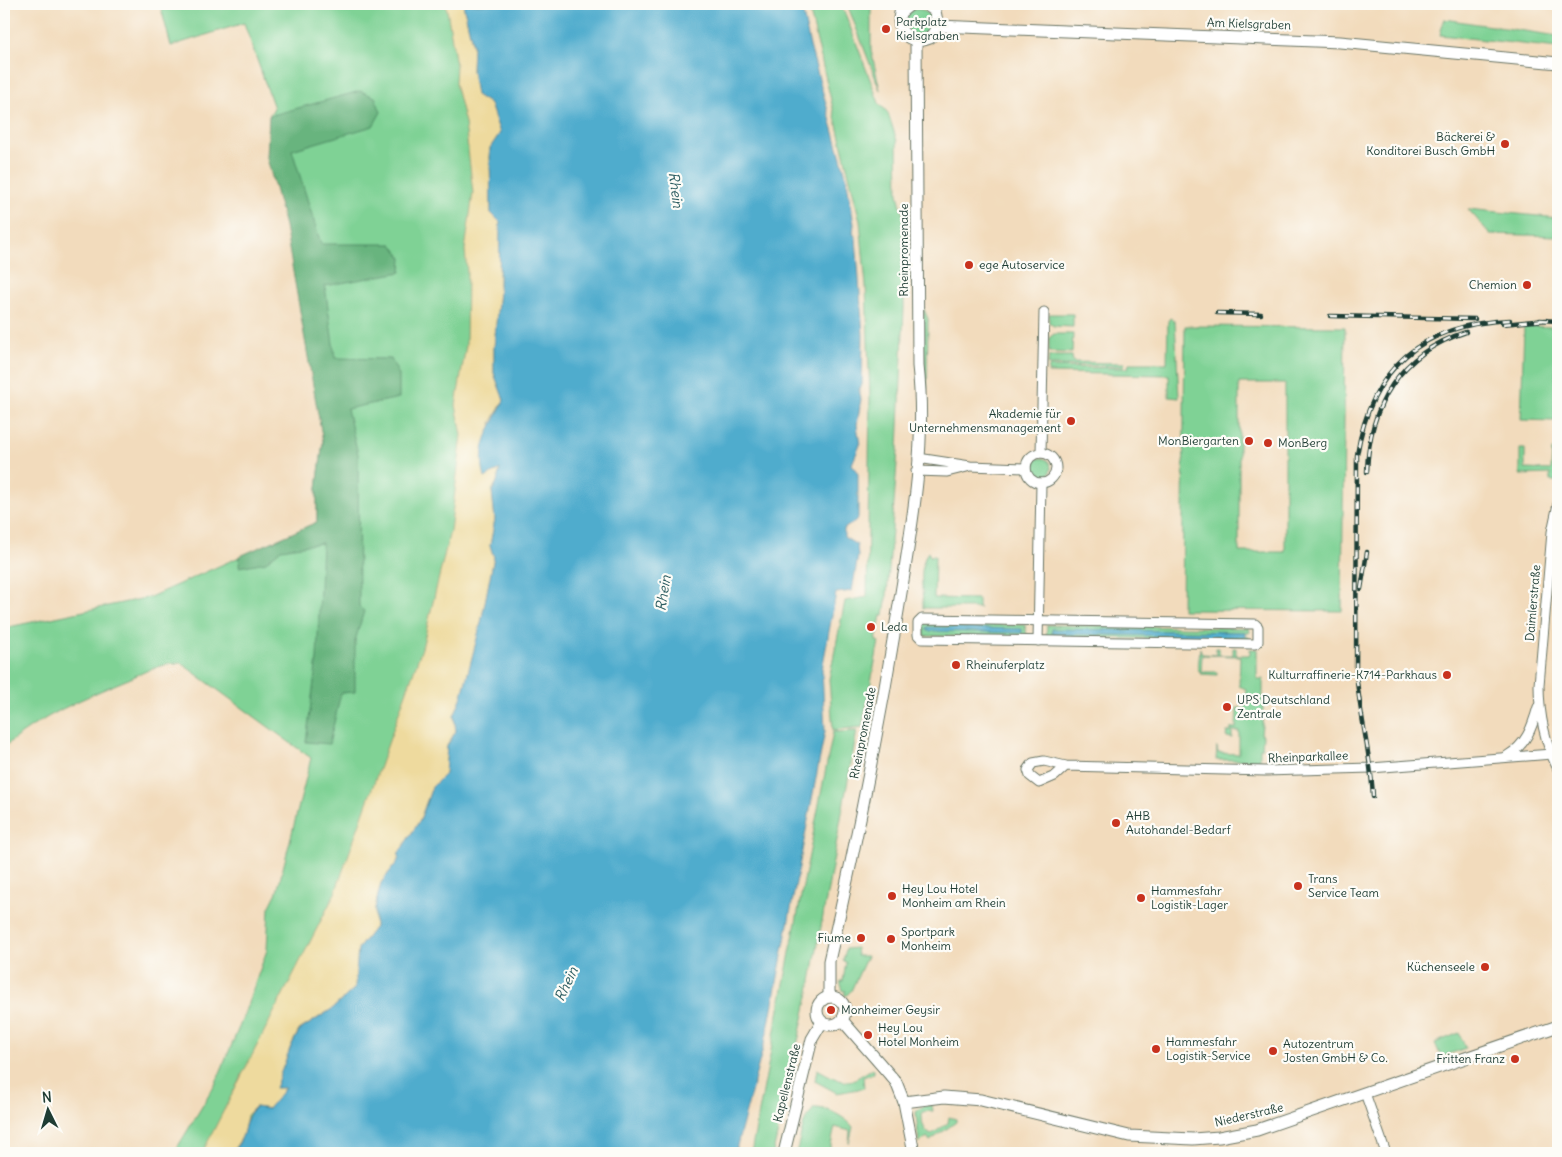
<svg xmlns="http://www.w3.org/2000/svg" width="1562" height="1157" font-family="Delius,sans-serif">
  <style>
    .green { fill: #7fd295; stroke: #4f8864; fill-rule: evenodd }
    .forest { fill: #67b47e; stroke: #437859 }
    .sand { fill: #eeda9e; stroke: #868c69 }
    .water { fill: #4faccd; stroke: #377480 }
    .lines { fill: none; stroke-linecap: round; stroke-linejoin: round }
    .minor-casing { stroke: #697464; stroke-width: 11 }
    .tertiary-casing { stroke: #697464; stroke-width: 13 }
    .minor { stroke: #fff; stroke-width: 9 }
    .tertiary { stroke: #fff; stroke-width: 11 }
    .rail-casing { stroke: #1f3d34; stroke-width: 4.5 }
    .rail { stroke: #fdfcf7; stroke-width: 2.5; stroke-dasharray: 8; stroke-linecap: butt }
    .poi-dot { fill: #c8321e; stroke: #fdfcf7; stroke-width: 2 }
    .labels { text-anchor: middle; stroke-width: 4.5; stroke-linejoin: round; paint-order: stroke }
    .poi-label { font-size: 12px; fill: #1f3d34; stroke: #fdfcf7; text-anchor: start }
    .street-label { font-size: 12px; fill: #1f3d34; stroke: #fdfcf7 }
    .water-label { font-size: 14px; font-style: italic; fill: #2d5e62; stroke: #fdfcf7 }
  </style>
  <rect width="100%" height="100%" fill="#fdfcf7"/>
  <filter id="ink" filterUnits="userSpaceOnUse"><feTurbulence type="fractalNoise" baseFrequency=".02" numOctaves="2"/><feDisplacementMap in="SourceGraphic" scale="10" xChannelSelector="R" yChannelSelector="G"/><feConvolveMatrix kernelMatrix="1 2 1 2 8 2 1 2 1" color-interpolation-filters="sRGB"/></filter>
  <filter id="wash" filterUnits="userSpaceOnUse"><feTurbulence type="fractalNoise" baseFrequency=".0096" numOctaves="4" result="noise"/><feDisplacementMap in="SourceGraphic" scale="20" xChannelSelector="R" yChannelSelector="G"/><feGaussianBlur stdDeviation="1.12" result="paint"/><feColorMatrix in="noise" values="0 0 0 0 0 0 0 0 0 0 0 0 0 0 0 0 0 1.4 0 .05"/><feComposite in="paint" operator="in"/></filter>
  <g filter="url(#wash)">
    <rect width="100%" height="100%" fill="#f2dbbc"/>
    <!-- green -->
    <g class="green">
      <path d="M160,4H463L472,46L485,477L274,1104L268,1109L255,1107C240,1122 248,1139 230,1153H174L215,1085L242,1020L267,950L269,908L277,892L311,758L181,663C162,662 143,673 126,680C83,698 40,717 4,747V628L150,597L317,522V488L323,442L275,114L269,116L274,108L244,23L171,46Z"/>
      <path d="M808,4H840L846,16L879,103L888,113L897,141L898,194L905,222L904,308L898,450L887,595L884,615H881L876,641L879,642L862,727L833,730L829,679L845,601L867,597L870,398L866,286L860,221Z"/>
      <path d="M847,4H871V50L880,90Z"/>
      <circle cx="918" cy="22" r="13"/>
      <path d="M1444,19L1558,36V48L1440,35Z"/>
      <path d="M1468,209L1558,218V236L1490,234Z"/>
      <path d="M923,307L928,319L927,389L925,390Z"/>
      <path d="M1049,314H1073V327L1054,326L1049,323Z"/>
      <path d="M1170,318L1175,321L1179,398L1169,397V375L1048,373L1049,367L1128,368L1129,363H1167L1168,321Z"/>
      <path d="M1185,326L1345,327L1342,611L1182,610ZM1239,383H1285V552H1239Z"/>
      <path d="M1524,326L1557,327L1555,421L1521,420Z"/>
      <path d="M1054,334H1073L1072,353L1049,352V338Z"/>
      <path d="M1049,356H1072L1073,362L1125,363L1124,366L1048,365Z"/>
      <path d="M1520,449H1525V469L1551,470L1552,450H1555V466H1558V481H1550V474L1520,475Z"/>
      <circle cx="1041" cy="468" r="10"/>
      <path d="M928,552L930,556H935L934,598L978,599V608H980H923C923,591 918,566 928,552Z"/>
      <path d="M924,623L1025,625L1027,636H924Z"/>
      <path d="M1047,625L1249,628L1250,632H1245L1052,630V634L1245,637H1249V640L1046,637Z"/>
      <path d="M1200,648L1202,654L1216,655V648H1219V655H1233V648H1236V655H1250V649H1257V679H1263V711L1261,712L1263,716L1261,734L1263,735L1262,748H1260V760H1216L1217,747L1218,753L1239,754V731H1232V738L1226,737L1227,732H1231V728H1236L1237,708H1245L1246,689L1239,686L1240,656L1202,655L1201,672H1217V675L1201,674L1198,669Z"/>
      <path d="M857,731L809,992L773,1153H751L833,732Z"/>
      <path d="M856,948L857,956H867L851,991L846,996L844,994L846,991H843L840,981H843L846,962L843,961L846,949Z"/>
      <path d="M1459,1033L1466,1048L1441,1057L1435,1043Z"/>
      <path d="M873,1068L874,1073L863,1077L864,1088L837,1093L815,1081L817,1069C846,1084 844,1087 873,1068Z"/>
      <path d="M932,1105L933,1111L922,1112C922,1122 922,1129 931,1135L948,1123L949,1117L956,1119V1122L930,1141L927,1137L919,1143L916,1112L923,1106Z"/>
      <path d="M814,1108C826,1107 846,1117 853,1127L849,1143L850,1131L835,1127L829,1153H796L804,1123Z"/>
    </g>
    <!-- forest -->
    <path class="forest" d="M360,91L375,97L381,112L373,126L292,150L321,244H392L402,258L401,272L325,286L335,358L391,359L399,375V398L347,409L358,454L359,606L364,611L355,641V692L341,693L329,744L306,742L317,659L322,543L281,549L266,562L239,567L240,556L317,522V488L323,442L285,226L267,158L269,116Z"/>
    <!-- sand -->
    <path class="sand" d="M446,4H463L473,46L472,71L490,104L500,133L490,148L491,213L500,222L499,291L494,348V373L504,400L491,423L500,468L497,482L492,491L495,519L490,546L494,557L481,623L462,696L454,716L456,731L447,746L445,774L432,787L420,820L399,853L398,861L381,883L375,908V927L358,949L355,988L332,1009L299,1030L291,1046L276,1087H285L271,1109L255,1107L247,1115L243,1136L232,1152L202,1153L335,893L422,648L450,531L462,435L456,405L466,345L467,272L465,250L473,193L465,123L455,83L456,65Z"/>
    <!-- water -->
    <g class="water">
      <path d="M463,4H801L810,46L846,176L854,224L853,233L856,238L863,335L862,385L859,389L861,399L857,425L860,445L852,464L858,474V519L844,529V537L857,545L858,556L852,591L836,593L822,670L825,731L768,1029L735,1153H230C249,1138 240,1123 255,1107L268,1109L285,1088H275L291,1046L300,1030L332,1009L355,988L358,949L375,927V908L381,883L398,861L399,853L420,820L432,787L445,774L447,746L456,731L454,716L462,696L481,623L494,557L490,546L495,519L492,491L497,482L500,469L485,478C476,443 492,429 504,400L494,373V348L499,291L500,222L491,213L490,148L500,133L490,104L476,95L472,71L473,46Z"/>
      <path d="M927,627L1022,629V633L927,631Z"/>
      <path d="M1052,629L1245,632V637L1052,634Z"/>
    </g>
  </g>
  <g filter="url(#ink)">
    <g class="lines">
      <defs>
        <g id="minor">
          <path d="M1041,453L1044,312"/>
          <circle cx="1041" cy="468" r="15"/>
          <path d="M918,458L970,466L1026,468"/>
          <path d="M916,471L947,472L967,467"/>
          <path d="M1558,504L1552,532L1539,685C1539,714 1545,743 1558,769"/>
          <path d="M922,619L1255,624L1258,627V642L1255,644L922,639L918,635V623Z"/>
          <path d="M1038,641L1041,483"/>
          <path d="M1507,756C1526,745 1532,728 1538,707"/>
          <path d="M1066,766L1055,776L1039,783L1030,776L1028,770L1033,763L1044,761L1066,766L1265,771L1371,768L1552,754"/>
          <path d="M1365,1093L1386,1153"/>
        </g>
        <g id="tertiary">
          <path d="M911,4L900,13C895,33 912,46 930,38L938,26L935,11L925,4"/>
          <path d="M938,26L1340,42L1558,63"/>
          <circle cx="831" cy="1011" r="14"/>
          <path d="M829,997V961C856,845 879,728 898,611C911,531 927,447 918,366L916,41"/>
          <path d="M842,1020L896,1082L904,1102L914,1153"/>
          <path d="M904,1102L944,1097L981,1100L1129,1136L1193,1139L1219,1137L1257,1130L1558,1026"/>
          <path d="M784,1153L812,1039L822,1022"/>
        </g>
      </defs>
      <!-- minor casing -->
      <use href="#minor" class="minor-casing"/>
      <!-- tertiary casing -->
      <use href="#tertiary" class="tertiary-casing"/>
      <!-- minor -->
      <use href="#minor" class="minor"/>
      <!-- tertiary -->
      <use href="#tertiary" class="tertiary"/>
      <defs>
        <g id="rail">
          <path d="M1217,313L1261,314"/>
          <path d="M1330,316L1475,319"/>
          <path d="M1540,320L1558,321"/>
          <path d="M1503,324L1546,320"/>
          <path d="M1367,472C1369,404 1400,353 1466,332"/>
          <path d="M1361,589L1367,552"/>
          <path d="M1373,797C1371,754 1359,713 1356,670L1357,455C1371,367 1422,324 1510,320"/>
        </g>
      </defs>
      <!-- rail casing -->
      <use href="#rail" class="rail-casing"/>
      <!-- rail -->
      <use href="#rail" class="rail"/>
    </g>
  </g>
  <!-- markers -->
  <g class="poi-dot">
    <circle cx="886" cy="29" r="5"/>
    <circle cx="1505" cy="144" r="5"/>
    <circle cx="969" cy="265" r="5"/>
    <circle cx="1527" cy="285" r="5"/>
    <circle cx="1071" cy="421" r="5"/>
    <circle cx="1249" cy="441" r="5"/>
    <circle cx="1268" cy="443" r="5"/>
    <circle cx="871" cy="627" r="5"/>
    <circle cx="956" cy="665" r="5"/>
    <circle cx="1447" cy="675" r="5"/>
    <circle cx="1227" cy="707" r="5"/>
    <circle cx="1116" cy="823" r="5"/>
    <circle cx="1298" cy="886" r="5"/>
    <circle cx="892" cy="896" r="5"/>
    <circle cx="1141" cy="898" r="5"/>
    <circle cx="861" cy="938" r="5"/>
    <circle cx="891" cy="939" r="5"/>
    <circle cx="1485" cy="967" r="5"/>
    <circle cx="831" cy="1010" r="5"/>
    <circle cx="868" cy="1035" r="5"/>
    <circle cx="1156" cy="1049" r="5"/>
    <circle cx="1273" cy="1051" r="5"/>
    <circle cx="1515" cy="1059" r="5"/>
  </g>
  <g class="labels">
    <!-- poi labels -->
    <g class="poi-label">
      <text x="896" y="26">Parkplatz<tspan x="896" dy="14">Kielsgraben</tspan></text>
      <text x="1495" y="141" text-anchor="end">Bäckerei &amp;<tspan x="1495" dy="14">Konditorei Busch GmbH</tspan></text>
      <text x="979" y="269">ege Autoservice</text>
      <text x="1517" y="289" text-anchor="end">Chemion</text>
      <text x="1061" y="418" text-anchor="end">Akademie für<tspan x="1061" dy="14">Unternehmensmanagement</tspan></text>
      <text x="1239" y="445" text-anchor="end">MonBiergarten</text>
      <text x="1278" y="447">MonBerg</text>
      <text x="881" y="631">Leda</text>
      <text x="966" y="669">Rheinuferplatz</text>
      <text x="1437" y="679" text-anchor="end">Kulturraffinerie-K714-Parkhaus</text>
      <text x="1237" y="704">UPS Deutschland<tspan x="1237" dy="14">Zentrale</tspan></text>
      <text x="1126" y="820">AHB<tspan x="1126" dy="14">Autohandel-Bedarf</tspan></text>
      <text x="1308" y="883">Trans<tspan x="1308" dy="14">Service Team</tspan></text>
      <text x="902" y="893">Hey Lou Hotel<tspan x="902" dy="14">Monheim am Rhein</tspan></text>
      <text x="1151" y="895">Hammesfahr<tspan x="1151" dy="14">Logistik-Lager</tspan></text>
      <text x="901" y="936">Sportpark<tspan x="901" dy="14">Monheim</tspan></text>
      <text x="851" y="942" text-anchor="end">Fiume</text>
      <text x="1475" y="971" text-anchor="end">Küchenseele</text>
      <text x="841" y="1014">Monheimer Geysir</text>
      <text x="878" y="1032">Hey Lou<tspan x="878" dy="14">Hotel Monheim</tspan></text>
      <text x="1166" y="1046">Hammesfahr<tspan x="1166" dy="14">Logistik-Service</tspan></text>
      <text x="1283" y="1048">Autozentrum<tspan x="1283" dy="14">Josten GmbH &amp; Co.</tspan></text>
      <text x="1505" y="1063" text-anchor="end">Fritten Franz</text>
    </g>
    <!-- street labels -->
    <g class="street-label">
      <text transform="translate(1249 24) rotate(2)" y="4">Am Kielsgraben</text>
      <text transform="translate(904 250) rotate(-90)" y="4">Rheinpromenade</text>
      <text transform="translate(1533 603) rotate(-85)" y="4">Daimlerstraße</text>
      <text transform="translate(863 733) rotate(-79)" y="4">Rheinpromenade</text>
      <text transform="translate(1308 757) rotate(-2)" y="4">Rheinparkallee</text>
      <text transform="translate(787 1083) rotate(-76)" y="4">Kapellenstraße</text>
      <text transform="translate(1249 1115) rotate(-13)" y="4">Niederstraße</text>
    </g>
    <!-- water labels -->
    <g class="water-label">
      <text transform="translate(676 190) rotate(83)" y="5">Rhein</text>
      <text transform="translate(663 593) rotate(-81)" y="5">Rhein</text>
      <text transform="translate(566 984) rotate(-65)" y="5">Rhein</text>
    </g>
  </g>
  <!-- margin -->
  <rect width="1562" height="1157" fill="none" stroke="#fdfcf7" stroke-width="20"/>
  <!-- north arrow -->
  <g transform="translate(48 1110) rotate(355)" stroke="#fdfcf7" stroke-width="4" paint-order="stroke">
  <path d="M0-4L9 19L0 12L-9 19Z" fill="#1f3d34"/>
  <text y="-8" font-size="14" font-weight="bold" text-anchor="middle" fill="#1f3d34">N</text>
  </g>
</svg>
